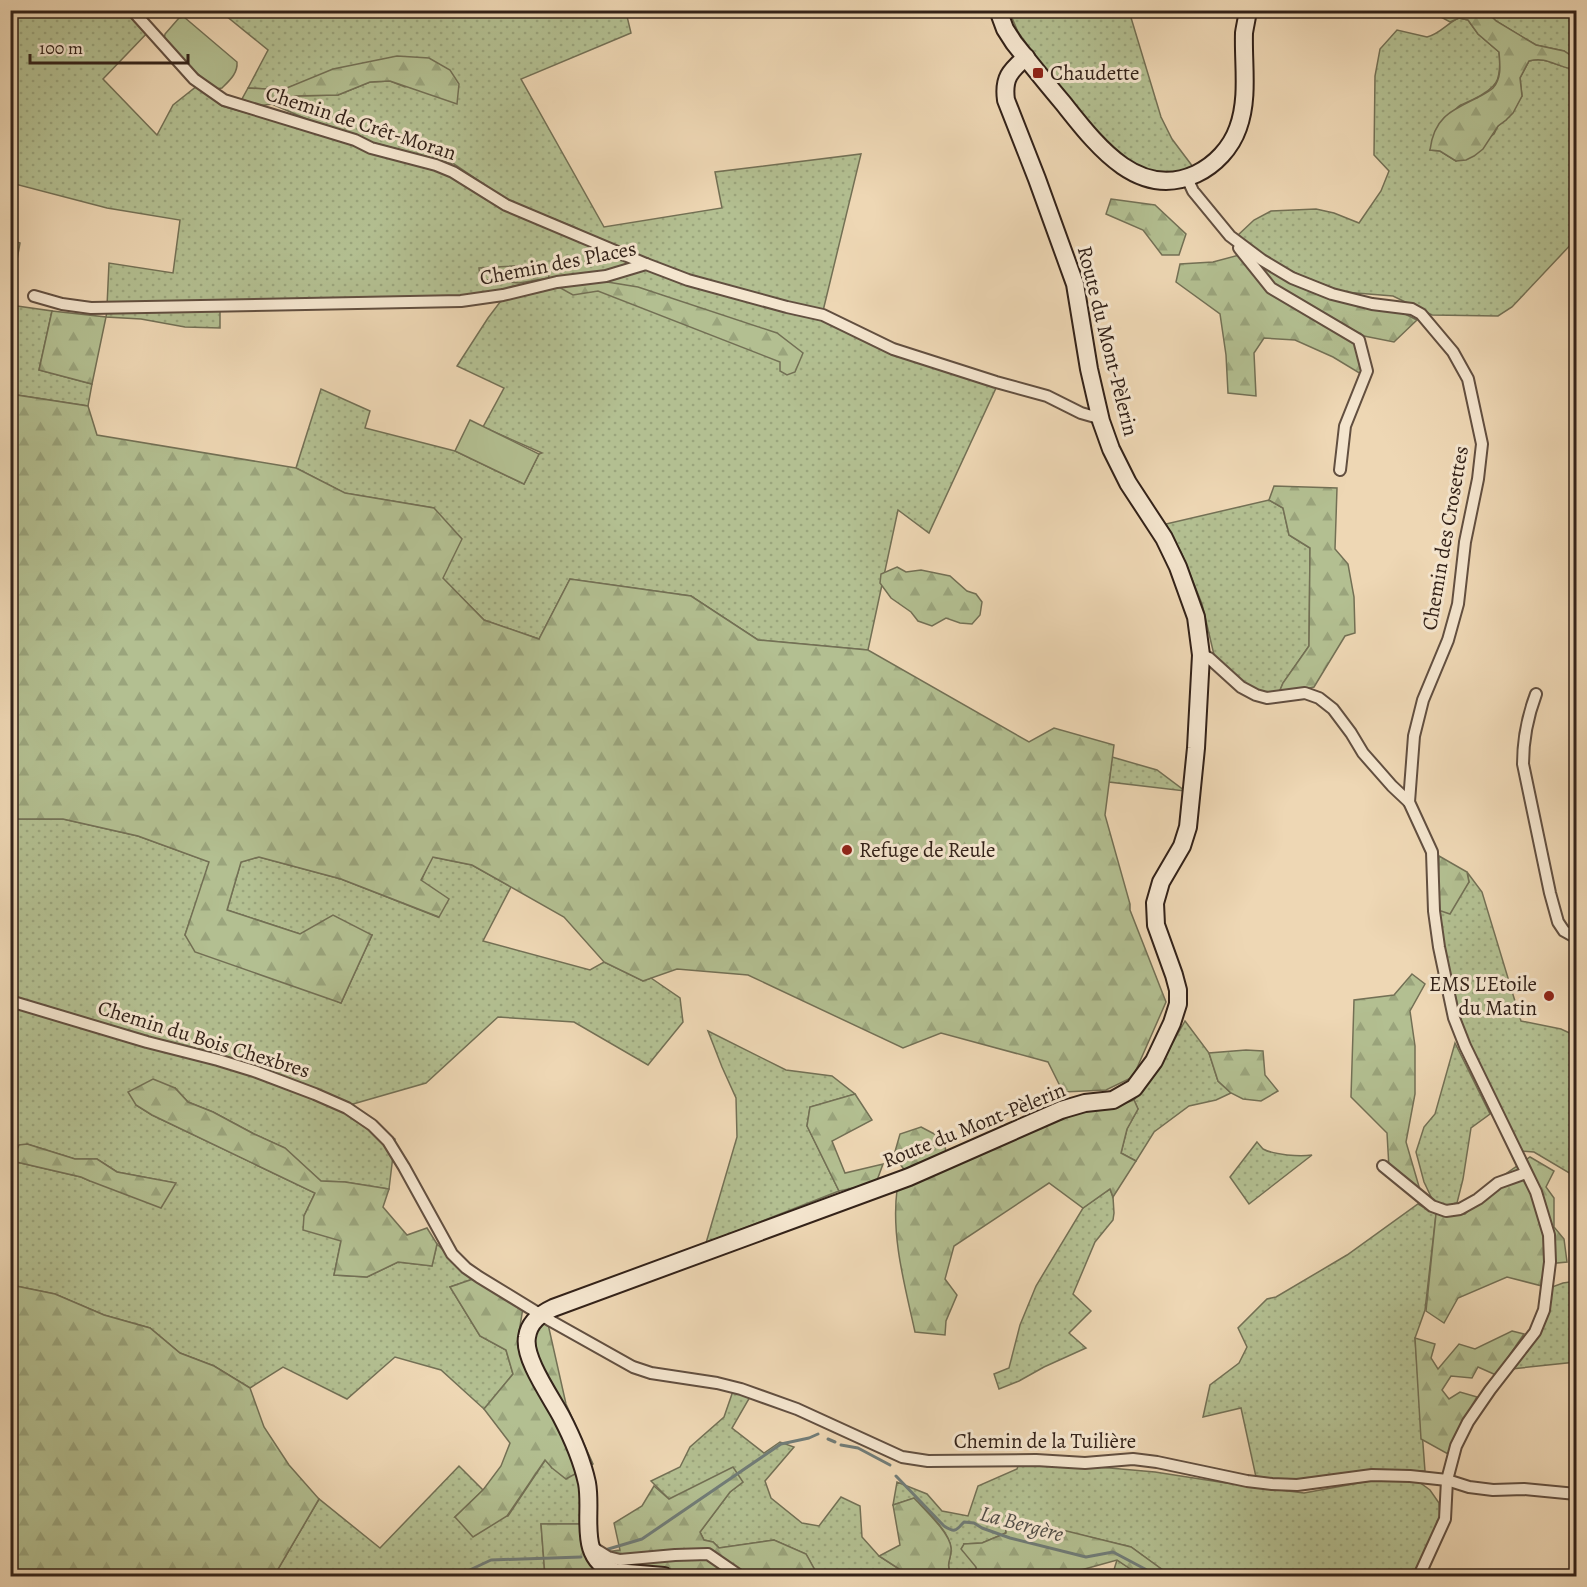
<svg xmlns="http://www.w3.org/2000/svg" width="1587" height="1587" font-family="Alegreya,serif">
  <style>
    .grass { fill: url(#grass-dots); stroke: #737055; stroke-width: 1.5; fill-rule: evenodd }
    .forest { fill: url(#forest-firs); stroke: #737055; stroke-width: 1.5 }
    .garden { fill: #b3bf91; stroke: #737055; stroke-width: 1.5 }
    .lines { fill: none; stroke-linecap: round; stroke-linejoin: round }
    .stream { stroke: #717c77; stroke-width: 3 }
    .street-casing { stroke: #624f40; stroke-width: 14 }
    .secondary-casing { stroke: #332219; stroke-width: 20 }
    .street { stroke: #f4e5ce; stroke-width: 10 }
    .secondary { stroke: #f4e5ce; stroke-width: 16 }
    .poi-dot { fill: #8f2418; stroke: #f4e5ce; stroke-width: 2 }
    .labels { text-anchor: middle; stroke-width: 6; stroke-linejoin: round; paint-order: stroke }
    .poi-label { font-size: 21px; fill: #332219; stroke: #f4e5ce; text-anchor: start }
    .street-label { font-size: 21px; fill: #332219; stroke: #f4e5ce }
    .water-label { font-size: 22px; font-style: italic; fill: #524f48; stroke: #f4e5ce }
  </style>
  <defs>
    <pattern id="grass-dots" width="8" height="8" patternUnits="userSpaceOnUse" patternTransform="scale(1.5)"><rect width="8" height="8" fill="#b3bf91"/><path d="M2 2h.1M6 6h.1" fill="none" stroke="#9aa47c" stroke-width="1.8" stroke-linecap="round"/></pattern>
    <pattern id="forest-firs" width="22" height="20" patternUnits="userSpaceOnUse" patternTransform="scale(1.5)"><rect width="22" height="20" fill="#b3bf91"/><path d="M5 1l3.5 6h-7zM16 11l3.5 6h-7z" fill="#9aa47c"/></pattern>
  </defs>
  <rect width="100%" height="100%" fill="#eed7b4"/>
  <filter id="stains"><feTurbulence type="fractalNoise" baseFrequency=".00333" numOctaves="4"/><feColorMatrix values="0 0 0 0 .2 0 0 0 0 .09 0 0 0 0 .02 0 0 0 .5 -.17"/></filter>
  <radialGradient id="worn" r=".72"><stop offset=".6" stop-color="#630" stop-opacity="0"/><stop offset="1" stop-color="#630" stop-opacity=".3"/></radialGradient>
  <!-- grass -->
  <g class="grass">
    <path d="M613,10L615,14L626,12L631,33L521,79L604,227L722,208L715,172L861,154L823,311L690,276L621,250L574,227L509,201L454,164L363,140L318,124L272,104L295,96L338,95L370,82L390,81L405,87L450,70L301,83L282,90L248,88L268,50L220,11Z"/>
    <path d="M10,11H130L150,30L103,79L157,135L173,105L197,86L222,106L341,139L425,165L635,263L604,274L499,293L452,299L107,306L109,263L173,273L180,220L107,208L11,183Z"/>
    <path d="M1009,11H1129L1161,117L1172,139L1196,171L1179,177L1133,169L1078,115L1018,32Z"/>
    <path d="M1483,11H1576V59L1564,51L1536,45L1496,21L1490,15Z"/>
    <path d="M1459,18L1468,20L1478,34L1499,52C1502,81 1497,88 1472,100C1468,102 1462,104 1459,106C1453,110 1435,142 1430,150L1440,151L1456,161L1494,134L1498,126L1506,120L1522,96L1520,78L1529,61C1547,56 1556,67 1573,69L1576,99V239L1512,307L1498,316L1432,315L1393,296L1344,292L1306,278L1262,257L1237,236L1254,220L1271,211L1316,209L1334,213L1359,223L1381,191L1389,171L1374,155L1375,76L1380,49L1397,30L1427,37C1440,34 1447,23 1459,18Z"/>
    <path d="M11,240L20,243L11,293L10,240Z"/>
    <path d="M645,268L822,318L993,384L996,388L929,533L898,510L868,650L758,640L691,596L570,579L539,639L484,620L442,578L434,508L344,493L296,468L321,389L370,411L365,428L455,451L524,484L539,454L542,453L483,427L504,388L457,366L488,318L500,302L514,296Z"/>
    <path d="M10,305L52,311L39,370L92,384L88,406L11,394Z"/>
    <path d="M220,309V328L185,327L141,319L106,317L107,311Z"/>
    <path d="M1269,500L1283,508L1289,535L1310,548L1309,646L1283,683L1278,695L1266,693L1244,685L1215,659L1202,604L1182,554L1166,524Z"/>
    <path d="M1112,757L1157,770L1185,791L1109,782Z"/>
    <path d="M10,819H63L138,836L210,862L185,935L341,1003L372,935L300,934L227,910L241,862L259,857L341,879L438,917L421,881L432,857L472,865L511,887L483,941L590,970L604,962L643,981L651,978L680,998L683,1022L648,1065L574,1022L498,1017L426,1083L353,1104L356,1109L395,1139L389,1189L345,1182L321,1181L284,1148L254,1134L213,1112L188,1102L175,1088L136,1105L152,1115L315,1193L304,1216L341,1241L334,1275L367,1277L398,1262L432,1266L437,1244L473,1279L450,1287L480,1336L506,1350L513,1374L484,1409L441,1370L395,1357L347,1399L283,1367L250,1388L214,1366L180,1353L150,1328L104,1315L55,1294L11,1285ZM27,1144L75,1159H97L117,1172L175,1183L90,1181L81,1177L12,1161Z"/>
    <path d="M1467,872L1482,892L1521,1021L1561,1029L1576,1036V1177L1534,1152L1521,1151L1472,1051L1461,1020L1452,982L1441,935L1438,910L1469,882Z"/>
    <path d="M1185,1021L1209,1053L1218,1081L1231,1093L1216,1100L1189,1106L1154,1132L1136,1161L1121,1153L1127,1129L1138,1109L1134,1100L1155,1074Z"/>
    <path d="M708,1031L786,1070L832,1076L855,1094L810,1107L807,1126L839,1191L706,1243L737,1137L736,1098L722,1067Z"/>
    <path d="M1455,1043L1490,1114L1471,1128L1463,1179L1457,1203L1445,1207L1434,1203L1424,1182L1416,1152L1424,1127L1435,1114Z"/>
    <path d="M1257,1142C1258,1143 1262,1148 1263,1149C1274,1155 1300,1157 1312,1155L1249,1204L1230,1177Z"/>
    <path d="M1110,1189L1113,1197L1114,1213L1113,1220L1095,1242L1073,1294L1091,1311L1069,1333L1086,1348L1044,1367L1019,1381L999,1389L994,1374L1009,1368L1020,1325L1036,1286L1083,1208Z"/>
    <path d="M1418,1204L1436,1214L1425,1310L1415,1338L1425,1471L1381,1470L1282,1481L1256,1477L1241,1408L1203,1417L1210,1385L1239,1363L1247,1347L1238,1328L1267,1299L1276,1297L1347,1255Z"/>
    <path d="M1576,1281V1362L1511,1369L1527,1352L1537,1337L1552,1287L1563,1283Z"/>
    <path d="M733,1391L750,1397L732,1428L764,1453L780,1442L794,1447L765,1481L771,1498L802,1523L819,1526L841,1497L860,1506L862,1537L879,1556L910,1576H844L833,1573L816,1572L806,1554L774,1540L719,1548L713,1542L704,1540L700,1532L730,1492L743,1482L669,1499L651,1481L680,1467L690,1447L724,1417Z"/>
    <path d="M546,1459L552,1468L578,1473L584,1524H541L545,1576H270L277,1571L319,1499L380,1548L459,1466L483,1490L455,1517L508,1516Z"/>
    <path d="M1018,1466H1087L1155,1472L1226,1483L1304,1493L1375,1480L1419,1482L1430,1490L1439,1503L1440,1519L1414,1576H1171L1131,1547L1006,1517V1533L982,1543L964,1544L976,1567L978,1576H951C945,1561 952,1560 951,1548C950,1532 925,1509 914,1498L893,1505L897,1482L927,1494L942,1511L968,1516L978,1486L1017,1469Z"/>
    <path d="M1117,1560L1141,1576H1112Z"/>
  </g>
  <!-- forest -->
  <g class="forest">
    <path d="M1430,11H1483L1490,15L1496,21L1536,45L1564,51L1576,59V65L1573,69C1556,67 1547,56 1529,61L1520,78L1522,96L1513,113L1506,120L1498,126L1483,149L1474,156L1466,160L1456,161L1440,151L1430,150C1434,118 1450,111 1477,98C1482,95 1489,92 1493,88C1502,78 1500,64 1499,52L1478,34L1468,20L1459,18L1450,22Z"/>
    <path d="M397,56L429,58L450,70L459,84L457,104L390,81L370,82L338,95L295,96L272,104L258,106L242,99L248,88L282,90L333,69Z"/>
    <path d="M1111,199L1155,205L1186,234L1179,255H1162L1143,230L1106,214Z"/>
    <path d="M1249,254L1289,279L1397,310L1417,320L1394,342L1364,336L1272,286Z"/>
    <path d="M1239,255L1267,289L1355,342L1364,369L1361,374L1333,357L1295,340L1264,338L1254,353L1256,396L1228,393L1226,355L1220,314L1176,282L1180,264L1213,262Z"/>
    <path d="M547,264L549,278L519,283L480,279L479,268Z"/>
    <path d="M595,280L638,287L777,333L803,353L795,372L787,375L780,371V362L598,291L573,295L555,285Z"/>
    <path d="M52,311L106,317L92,384L39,370Z"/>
    <path d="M10,394L88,406L97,435L296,468L345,493L434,508L462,539L443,578L484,620L539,639L570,579L691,596L758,640L868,650L1029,742L1054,728L1114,745L1105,815L1130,904V910L1166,1002L1133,1077L1106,1090L1063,1092L1048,1062L941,1033L903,1048L748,975L677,969L643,981L604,962L564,917L472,865L433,857L421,880L449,899L439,917L341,879L259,857L241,862L227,910L300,934L333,915L372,935L341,1003L195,952L185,935L209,862L138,836L63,819H11Z"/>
    <path d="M1274,486L1337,488L1335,549L1348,564L1354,597L1355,633L1345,636L1314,687L1278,695L1283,683L1309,646L1310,548L1289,535L1283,508L1269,500Z"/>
    <path d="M897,567L906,572L921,570L950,576L967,591L976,594L982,602L980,615L972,624L960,623L946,618L932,626L918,621L911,612L891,598L880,583L881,574Z"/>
    <path d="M1439,856L1467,872L1469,882L1450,914L1438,910Z"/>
    <path d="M1412,974L1425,984L1410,1011L1415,1046V1094L1406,1142L1420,1190L1389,1168L1387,1133L1351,1097L1354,1000L1394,995Z"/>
    <path d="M1246,1050L1263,1051L1265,1075L1278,1091L1261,1101L1243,1099L1231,1093L1218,1081L1209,1053Z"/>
    <path d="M153,1079L175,1088L188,1102L213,1112L254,1134L285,1148L321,1181L345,1182L389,1189L383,1207L407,1235L427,1228L437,1244L432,1266L398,1262L367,1277L334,1275L341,1241L303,1230L304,1216L315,1193L152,1115L136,1105L128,1092Z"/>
    <path d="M855,1094L872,1120L832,1141L845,1173L883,1164L876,1183L839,1191L807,1126L810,1107Z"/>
    <path d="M1134,1100L1138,1109L1127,1129L1121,1153L1136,1161L1113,1197L1110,1189L1083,1208L1049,1183L954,1246L945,1279L957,1295L946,1321L945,1335L915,1332C905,1286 891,1237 897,1190L1067,1114L1111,1108Z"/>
    <path d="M921,1127L944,1139L946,1153L905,1171L894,1155L900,1134Z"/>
    <path d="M27,1144L75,1159H97L117,1172L176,1183L161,1208L90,1181L81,1177L12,1161L19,1145Z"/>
    <path d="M1530,1157L1554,1171L1546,1187L1554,1198V1227L1564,1239L1567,1262L1547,1264L1542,1286L1507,1277L1458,1298L1444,1323L1426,1311L1436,1214H1465L1504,1175Z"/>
    <path d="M473,1279L523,1308L519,1332L525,1367L531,1360L538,1324H548L566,1404L593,1464L566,1479L552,1468L545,1460L507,1516L473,1537L455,1517L483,1490L501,1466L510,1443L484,1409L513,1374L506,1350L480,1336L450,1287Z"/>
    <path d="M11,1285L55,1294L104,1315L150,1328L180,1353L214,1366L250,1388L264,1427L289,1465L319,1499L277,1571L270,1576H11Z"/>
    <path d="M1512,1331L1524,1334L1496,1375L1478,1367L1472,1378L1451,1376L1442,1390L1449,1399L1460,1392L1477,1397L1448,1454L1421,1439L1415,1338L1435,1344L1431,1358L1438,1369L1459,1344L1475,1349Z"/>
    <path d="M733,1467L743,1482L730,1492L700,1532L704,1540L713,1542L719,1548L774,1540L806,1554L816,1572L833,1573L844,1576H727L718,1569L692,1576H590V1572L562,1576H545L541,1524H584L591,1554L620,1550L614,1523L642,1506L654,1486L669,1499Z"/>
    <path d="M914,1498C924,1509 950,1533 951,1548C952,1560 945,1561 951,1576H910L879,1556L900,1545L893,1505Z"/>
    <path d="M1006,1516L1131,1547L1171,1576H1141L1117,1560L1074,1572L1072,1576H978L976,1567L961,1549L964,1544L982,1543L1006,1533Z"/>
  </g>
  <!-- garden -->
  <g class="garden">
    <path d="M184,17L237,62C238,73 230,80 222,88L216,89L186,64L164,40L165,34L179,18Z"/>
    <path d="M470,420L539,454L524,484L455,451Z"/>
  </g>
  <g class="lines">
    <!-- stream -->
    <g class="stream">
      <path d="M828,1439L835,1442"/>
      <path d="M841,1445L858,1448L890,1465"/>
      <path d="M896,1476L944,1526C955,1533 956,1531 964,1522L974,1523L982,1528L1010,1538L1086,1557L1113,1552L1145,1569L1155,1576"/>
      <path d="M605,1550L642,1539L781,1444L809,1438L818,1434"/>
      <path d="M457,1576L491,1560L581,1557"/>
    </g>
    <defs>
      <g id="street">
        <path d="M132,10L194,79L224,100L355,140L371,148L436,165L453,172L506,205L646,264"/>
        <path d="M1187,178L1193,191L1230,236L1262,260L1292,278L1332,294L1372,304L1412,309L1421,314L1453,352L1468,379L1482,444L1478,479L1465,542L1458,604L1448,640L1423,700L1414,736L1409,802L1432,852L1434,911L1439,947L1454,1018L1465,1046L1536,1192L1549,1235L1550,1262L1544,1310L1535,1332L1490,1390L1468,1422L1456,1446L1447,1480L1445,1519L1419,1576"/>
        <path d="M1239,248L1271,288L1359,340L1367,371L1345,426L1340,470"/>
        <path d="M34,296L62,304L91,308L461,301L503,295L557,282L606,276L646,264L688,280L787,307L823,315L893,349L996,382L1047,396L1081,413L1095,417L1099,416"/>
        <path d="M1201,655L1209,658L1241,687L1256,695L1267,698L1305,693L1319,698L1333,709L1351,733L1363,753L1392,786L1409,802"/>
        <path d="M1536,694C1527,718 1523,738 1523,764L1550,893L1558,922L1564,931L1573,936L1576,935"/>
        <path d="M10,1001L147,1042L218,1060L254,1071L315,1094L347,1108L372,1125L388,1141L404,1167L452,1254L466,1268L479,1277L551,1321L633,1367L651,1373L717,1383L741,1389L797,1409L902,1457L928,1461L1036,1460L1085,1463L1133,1459L1157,1462L1247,1481L1272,1484L1297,1485L1372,1475L1410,1476L1447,1480L1469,1487L1493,1490L1524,1489L1576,1494"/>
        <path d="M1383,1166L1432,1206L1446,1211L1460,1209L1478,1199L1498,1183L1526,1173"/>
        <path d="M592,1547L608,1557L620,1560L675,1555L708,1554L740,1576"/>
      </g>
      <g id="secondary">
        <path d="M998,10L1005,29L1014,43C1030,63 1046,83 1063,103C1095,143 1137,201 1196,174C1215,165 1231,148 1238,128C1249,98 1243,65 1244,33C1245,26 1247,18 1248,10"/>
        <path d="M664,1576L615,1572C576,1558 593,1515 587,1483C582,1460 572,1437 561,1416C551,1397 523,1358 527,1337C529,1322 540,1314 553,1308L909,1177L1061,1110L1085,1103L1113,1100L1134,1088L1154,1061L1172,1023L1178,1004V990L1174,975L1156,925L1155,903L1161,882L1182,846L1188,827L1196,748L1201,655L1196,617L1178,567L1164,538L1128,483L1111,449L1101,421L1089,369L1075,284L1037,179L1006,100C1003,78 1010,71 1026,57"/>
      </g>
    </defs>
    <!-- street casing -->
    <use href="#street" class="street-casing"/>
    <!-- secondary casing -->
    <use href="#secondary" class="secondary-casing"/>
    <!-- street -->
    <use href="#street" class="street"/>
    <!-- secondary -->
    <use href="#secondary" class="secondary"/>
  </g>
  <!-- markers -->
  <g class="poi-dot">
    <rect x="1032" y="67" width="12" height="12" rx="3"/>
    <circle cx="847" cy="850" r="6"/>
    <circle cx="1549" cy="996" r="6"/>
  </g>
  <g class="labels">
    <!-- poi labels -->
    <g class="poi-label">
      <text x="1050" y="80">Chaudette</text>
      <text x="859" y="857">Refuge de Reule</text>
      <text x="1537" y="991" text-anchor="end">EMS L'Etoile<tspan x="1537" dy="24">du Matin</tspan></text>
    </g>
    <!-- street labels -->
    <g class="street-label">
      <text transform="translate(361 123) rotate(18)" y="7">Chemin de Crêt-Moran</text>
      <text transform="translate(558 263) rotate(-11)" y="7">Chemin des Places</text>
      <text transform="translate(1108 341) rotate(76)" y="7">Route du Mont-Pèlerin</text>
      <text transform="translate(1445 538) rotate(-80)" y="7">Chemin des Crosettes</text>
      <text transform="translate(204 1039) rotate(17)" y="7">Chemin du Bois Chexbres</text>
      <text transform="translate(974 1125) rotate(-22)" y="7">Route du Mont-Pèlerin</text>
      <text x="1045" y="1448">Chemin de la Tuilière</text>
    </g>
    <!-- water labels -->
    <g class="water-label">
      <text transform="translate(1022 1523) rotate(15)" y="8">La Bergère</text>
    </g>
  </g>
  <!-- margin -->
  <rect width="1587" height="1587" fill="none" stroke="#eed7b4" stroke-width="36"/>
  <rect x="12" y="12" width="1563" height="1563" fill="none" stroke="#332219" stroke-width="3"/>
  <rect x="18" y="18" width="1551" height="1551" fill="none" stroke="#332219" stroke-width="1.5"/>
  <!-- scale -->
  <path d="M30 54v9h158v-9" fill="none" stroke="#332219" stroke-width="3"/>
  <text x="39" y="54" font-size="18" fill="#332219" stroke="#f4e5ce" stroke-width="4.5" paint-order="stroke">100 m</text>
  <rect width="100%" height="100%" filter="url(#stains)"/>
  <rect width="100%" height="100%" fill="url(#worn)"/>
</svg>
